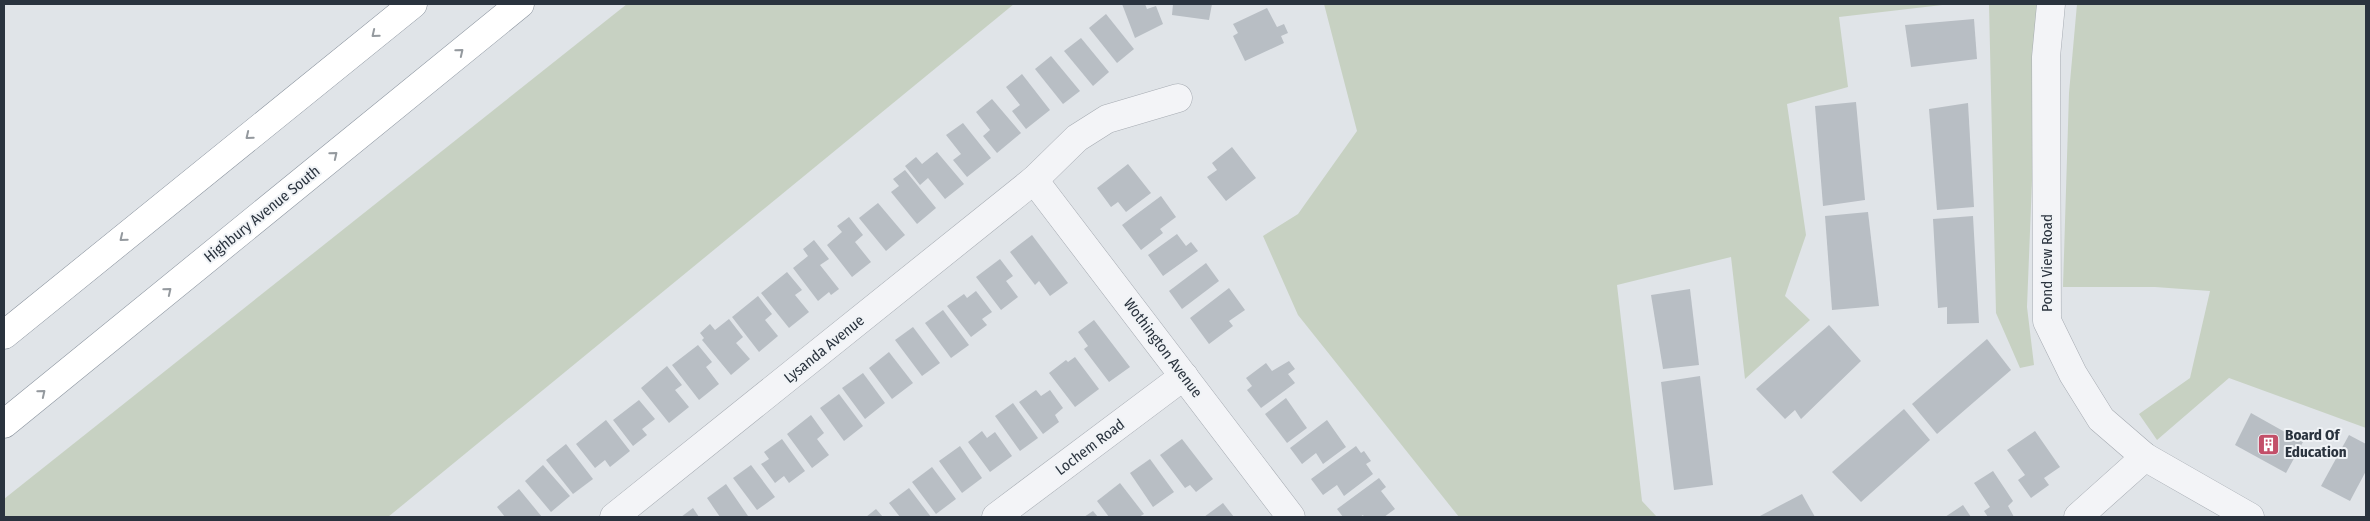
<svg xmlns="http://www.w3.org/2000/svg" width="2370" height="521" font-family="'Fira Sans Condensed',sans-serif">
  <style>
    .green { fill: #c7d1c2 }
    .building { fill: #b8bec4 }
    .lines { fill: none; stroke-linecap: round; stroke-linejoin: round }
    .minor-casing { stroke: #a6abb2; stroke-width: 29 }
    .highway-casing { stroke: #89929d; stroke-width: 29 }
    .minor { stroke: #f3f4f7; stroke-width: 28 }
    .highway { stroke: #fff; stroke-width: 28 }
    .oneway { stroke: #94999e }
    .labels { text-anchor: middle; stroke-width: 4; stroke-linejoin: round; paint-order: stroke }
    .street-label { font-size: 15px; fill: #2a333e; stroke: #f0f3f6 }
    .poi-label { font-size: 15px; font-weight: bold; fill: #2a333e; stroke: #f0f3f6; text-anchor: start }
  </style>
  <rect width="100%" height="100%" fill="#e0e4e8"/>
  <!-- green -->
  <g class="green">
    <path d="M627,4H1014L388,517H4V499Z"/>
    <path d="M1324,4H1951L1839,17L1848,87L1787,104L1806,235L1785,296L1810,320L1745,379L1731,257L1617,285L1642,501L1657,517H1459L1298,315L1263,236L1298,214L1357,131Z"/>
    <path d="M1989,4H2039L2027,307L2034,365L2020,368L1996,313Z"/>
    <path d="M2077,4H2366V428L2229,378L2157,440L2139,414L2190,378L2210,291L2155,287H2063L2069,93Z"/>
  </g>
  <!-- building -->
  <g class="building">
    <path d="M1122,4H1145L1147,9L1156,6L1163,24L1135,38Z"/>
    <path d="M1173,4H1212L1209,20L1172,15Z"/>
    <path d="M1267,8L1277,27L1284,24L1288,33L1281,36L1284,43L1245,61L1233,36L1238,33L1233,24Z"/>
    <path d="M1106,14L1134,49L1117,63L1089,28Z"/>
    <path d="M1974,19L1977,59L1911,67L1905,25Z"/>
    <path d="M1081,38L1109,72L1093,86L1064,51Z"/>
    <path d="M1051,56L1080,91L1063,104L1035,69Z"/>
    <path d="M1022,74L1050,110L1026,129L1012,111L1020,105L1006,87Z"/>
    <path d="M992,99L1021,133L997,153L983,136L990,130L976,112Z"/>
    <path d="M1856,102L1865,200L1823,206L1815,106Z"/>
    <path d="M1968,103L1974,207L1937,210L1929,109Z"/>
    <path d="M963,123L991,158L967,177L953,160L961,154L946,135Z"/>
    <path d="M1232,147L1256,178L1226,201L1207,177L1217,170L1212,163Z"/>
    <path d="M937,152L964,184L945,199L928,178L920,185L905,166L916,157L922,164Z"/>
    <path d="M1128,164L1151,193L1126,212L1118,202L1111,207L1097,188Z"/>
    <path d="M905,170L936,208L917,224L891,192L899,186L893,179Z"/>
    <path d="M1161,196L1176,217L1160,229L1163,233L1141,250L1122,225Z"/>
    <path d="M878,203L905,235L886,251L859,218Z"/>
    <path d="M1868,212L1879,306L1832,310L1825,216Z"/>
    <path d="M1973,216L1979,323L1947,324V307L1938,308L1933,219Z"/>
    <path d="M849,217L863,235L855,242L871,262L852,277L827,245L842,232L837,226Z"/>
    <path d="M1177,234L1186,246L1191,242L1198,251L1163,276L1148,255Z"/>
    <path d="M1032,235L1068,283L1050,296L1039,281L1035,285L1010,252Z"/>
    <path d="M814,240L829,259L820,265L839,289L831,295L829,292L818,301L793,268L808,256L803,249Z"/>
    <path d="M1000,259L1013,276L1006,281L1018,297L1001,310L976,277Z"/>
    <path d="M1206,263L1219,281L1182,309L1169,291Z"/>
    <path d="M787,272L802,290L795,295L809,312L789,328L761,293Z"/>
    <path d="M1229,288L1245,310L1229,321L1233,326L1209,344L1190,318Z"/>
    <path d="M1690,289L1699,365L1663,369L1651,295Z"/>
    <path d="M976,291L992,312L982,319L987,325L971,337L947,306L964,294L967,298Z"/>
    <path d="M758,296L772,314L765,320L778,336L759,352L732,317Z"/>
    <path d="M943,310L969,345L951,358L925,323Z"/>
    <path d="M729,319L743,337L736,343L750,359L731,375L702,340L704,338L700,333L710,324L715,330Z"/>
    <path d="M1094,320L1130,367L1109,382L1084,349L1088,346L1078,332Z"/>
    <path d="M1829,325L1861,361L1801,419L1795,410L1785,419L1756,389Z"/>
    <path d="M913,327L940,363L922,376L895,340Z"/>
    <path d="M1987,339L2011,370L1937,434L1912,404Z"/>
    <path d="M698,345L712,362L706,367L719,384L699,400L672,365Z"/>
    <path d="M889,352L913,383L892,399L869,368Z"/>
    <path d="M1075,357L1099,389L1075,407L1049,373L1066,360L1068,362Z"/>
    <path d="M1289,361L1295,369L1288,374L1295,383L1261,408L1247,390L1252,386L1246,378L1266,363L1272,371Z"/>
    <path d="M667,366L682,385L675,390L689,407L669,423L641,388Z"/>
    <path d="M863,373L885,403L865,419L842,388Z"/>
    <path d="M1700,376L1713,485L1674,490L1661,382Z"/>
    <path d="M1036,390L1041,396L1050,390L1063,408L1055,415L1059,422L1043,434L1019,402Z"/>
    <path d="M839,394L863,426L844,441L820,408Z"/>
    <path d="M1286,398L1307,428L1287,443L1265,414Z"/>
    <path d="M639,400L655,419L642,429L647,435L633,446L613,420Z"/>
    <path d="M1013,403L1038,438L1020,451L995,416Z"/>
    <path d="M1904,409L1930,440L1861,502L1832,472Z"/>
    <path d="M2251,413L2303,442L2286,473L2235,445Z"/>
    <path d="M811,415L824,433L817,439L829,455L812,468L787,434Z"/>
    <path d="M606,420L630,451L610,467L605,460L595,468L576,444Z"/>
    <path d="M1327,420L1346,447L1323,464L1316,453L1302,464L1290,448Z"/>
    <path d="M982,431L987,438L995,432L1012,456L990,472L968,442Z"/>
    <path d="M2035,431L2060,467L2044,478L2049,485L2031,498L2018,480L2025,475L2007,450Z"/>
    <path d="M2349,435L2366,444V471L2350,501L2321,486Z"/>
    <path d="M782,439L805,471L789,483L784,476L775,483L761,464L769,459L764,452Z"/>
    <path d="M1182,439L1213,479L1196,492L1190,485L1185,488L1160,455Z"/>
    <path d="M566,444L593,479L573,494L546,460Z"/>
    <path d="M960,446L982,478L962,493L939,461Z"/>
    <path d="M1356,446L1361,453L1364,451L1371,461L1366,464L1373,474L1344,496L1337,485L1323,495L1311,479Z"/>
    <path d="M1150,459L1174,492L1153,507L1130,473Z"/>
    <path d="M543,465L570,496L551,512L525,481Z"/>
    <path d="M751,465L775,497L757,510L733,478Z"/>
    <path d="M932,467L956,499L936,514L912,482Z"/>
    <path d="M1993,471L2013,501L2008,506L2014,517H1988L1984,511L1990,507L1974,483Z"/>
    <path d="M1379,478L1386,487L1381,491L1395,509L1384,517H1364L1363,515L1360,517H1343L1337,509Z"/>
    <path d="M1120,483L1144,514L1139,517H1109L1097,501Z"/>
    <path d="M726,484L748,516L746,517H720L707,498Z"/>
    <path d="M909,488L931,517H900L889,503Z"/>
    <path d="M519,489L542,517H505L497,507Z"/>
    <path d="M1802,494L1815,517H1758Z"/>
    <path d="M1223,503L1234,517H1204Z"/>
    <path d="M1963,505L1971,517H1945Z"/>
    <path d="M693,508L699,517H681Z"/>
    <path d="M876,509L883,517H866Z"/>
    <path d="M1093,511L1098,517H1084Z"/>
  </g>
  <g class="lines">
    <defs>
      <g id="minor">
        <path d="M2051,4L2046,57L2047,321L2073,374L2101,419L2145,457L2250,517"/>
        <path d="M1034,180L1291,517"/>
        <path d="M614,517L1034,180L1077,138L1107,119L1178,98"/>
        <path d="M996,517L1184,376"/>
        <path d="M2078,517L2145,457"/>
      </g>
      <g id="highway">
        <path d="M4,335L413,4"/>
        <path d="M4,424L520,4"/>
      </g>
    </defs>
    <!-- minor casing -->
    <use href="#minor" class="minor-casing"/>
    <!-- highway casing -->
    <use href="#highway" class="highway-casing"/>
    <!-- minor -->
    <use href="#minor" class="minor"/>
    <!-- highway -->
    <use href="#highway" class="highway"/>
  </g>
  <!-- one-way arrows -->
  <defs><path id="oneway-chevron" d="M-2-3.5L2.5 0L-2 3.5" fill="none" stroke-width="1.6" stroke-linecap="round" stroke-linejoin="round" transform="scale(1.25)"/></defs>
  <g class="oneway">
    <use href="#oneway-chevron" transform="translate(375 34) rotate(141)"/>
    <use href="#oneway-chevron" transform="translate(460 52) rotate(-39)"/>
    <use href="#oneway-chevron" transform="translate(249 136) rotate(141)"/>
    <use href="#oneway-chevron" transform="translate(334 155) rotate(-39)"/>
    <use href="#oneway-chevron" transform="translate(123 238) rotate(141)"/>
    <use href="#oneway-chevron" transform="translate(168 291) rotate(-39)"/>
    <use href="#oneway-chevron" transform="translate(42 393) rotate(-39)"/>
  </g>
  <!-- icons -->
  <defs>
    <symbol id="building-square" viewBox="-11 -11 22 22"><rect x="-9" y="-9" width="18" height="18" rx="4" fill="#c34f69" stroke="#f0f3f6"/><path d="M-4-6H4V6H1V3H-1V6H-4ZM-2.5-4.3h1.7v1.8h-1.7ZM.8-4.3h1.7v1.8H.8ZM-2.5-1h1.7V.8h-1.7ZM.8-1h1.7V.8H.8Z" fill="#fff"/></symbol>
  </defs>
  <g fill-rule="evenodd">
    <use href="#building-square" x="2256" y="432" width="25" height="25"/>
  </g>
  <g class="labels">
    <!-- street labels -->
    <g class="street-label">
      <text transform="translate(262 214) rotate(-39)" y="5">Highbury Avenue South</text>
      <text transform="translate(2047 263) rotate(-90)" y="5">Pond View Road</text>
      <text transform="translate(1163 348) rotate(53)" y="5">Wothington Avenue</text>
      <text transform="translate(824 349) rotate(-39)" y="5">Lysanda Avenue</text>
      <text transform="translate(1090 447) rotate(-37)" y="5">Lochem Road</text>
    </g>
    <!-- poi labels -->
    <g class="poi-label">
      <text x="2285" y="440">Board Of<tspan x="2285" dy="17">Education</tspan></text>
    </g>
  </g>
  <!-- border -->
  <rect width="2370" height="521" fill="none" stroke="#2a333e" stroke-width="10"/>
</svg>
